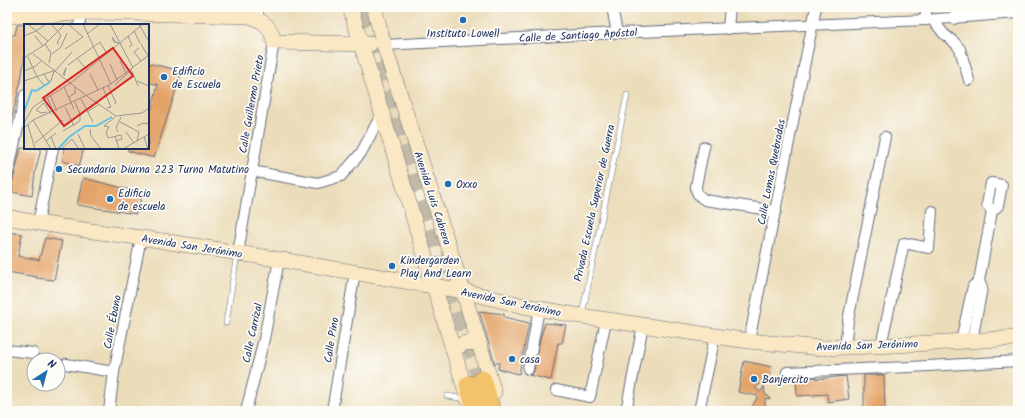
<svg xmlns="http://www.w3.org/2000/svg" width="1025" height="418" font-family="Kalam,sans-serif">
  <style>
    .building { fill: #e4a469 }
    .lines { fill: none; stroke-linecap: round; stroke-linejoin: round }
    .highway-tunnel { stroke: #c2baa8; stroke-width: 19; stroke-dasharray: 19 10; stroke-linecap: butt }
    .lane-casing { stroke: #646c7e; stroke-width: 6 }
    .street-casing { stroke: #646c7e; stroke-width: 12 }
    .secondary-casing { stroke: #646c7e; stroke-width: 16 }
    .highway-casing { stroke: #646c7e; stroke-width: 20 }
    .lane { stroke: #fff; stroke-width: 5 }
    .street { stroke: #fff; stroke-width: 10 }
    .secondary { stroke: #fae7c3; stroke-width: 15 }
    .highway { stroke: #f2c36a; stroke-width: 19 }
    .poi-dot { fill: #1f6fb2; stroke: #fdfcf7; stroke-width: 1.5 }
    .labels { text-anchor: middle; stroke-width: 3.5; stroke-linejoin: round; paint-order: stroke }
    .poi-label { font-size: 11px; fill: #1b2f5e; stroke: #fdfcf7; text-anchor: start }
    .street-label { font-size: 11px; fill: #1b2f5e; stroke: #fdfcf7 }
    .inset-river { fill: none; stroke: #62c4e0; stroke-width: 2 }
    .inset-road { fill: none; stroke: #989795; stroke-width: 1 }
    .view { fill: #d62828; fill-opacity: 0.15; stroke: #d62828; stroke-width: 2 }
    .inset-edge { fill: none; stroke: #1b2f5e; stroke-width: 2 }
  </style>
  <rect width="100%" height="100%" fill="#fdfcf7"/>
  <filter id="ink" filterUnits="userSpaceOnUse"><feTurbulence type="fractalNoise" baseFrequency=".025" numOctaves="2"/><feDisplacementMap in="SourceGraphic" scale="8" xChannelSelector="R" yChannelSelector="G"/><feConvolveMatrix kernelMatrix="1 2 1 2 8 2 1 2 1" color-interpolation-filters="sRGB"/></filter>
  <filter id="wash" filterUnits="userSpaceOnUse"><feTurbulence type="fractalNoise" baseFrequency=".012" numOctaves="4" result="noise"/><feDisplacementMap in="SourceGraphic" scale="16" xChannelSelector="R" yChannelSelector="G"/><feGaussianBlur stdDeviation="0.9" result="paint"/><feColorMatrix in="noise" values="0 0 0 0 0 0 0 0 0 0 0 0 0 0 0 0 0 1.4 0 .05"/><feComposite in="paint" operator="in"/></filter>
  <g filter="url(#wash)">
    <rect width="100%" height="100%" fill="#ecddba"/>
    <g id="blocks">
      <!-- building -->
      <g class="building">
        <path d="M17,25H25V55L21,80L10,126H7V58L11,47H9L12,35H15Z"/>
        <path d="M148,63L182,71L154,158L128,151V148H148V122L158,85L148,82Z"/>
        <path d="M21,148H41L35,173L32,196L12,192L13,186L7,185V184L12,183L13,180Z"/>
        <path d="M64,148H84L79,166L63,161Z"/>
        <path d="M83,178L143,193L136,214L77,205Z"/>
        <path d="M7,232L22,234L18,256L39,260L45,238L62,241L54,280L36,278L37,277L7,272Z"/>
        <path d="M479,311L504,314V317L529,323L519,374L498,369L499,362L495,364Z"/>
        <path d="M545,323L566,325L562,343H558L551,380L529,375L533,373L534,370L540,339Z"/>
        <path d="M744,361L772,367L770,377L755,388L761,392L764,386L765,394L770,398V399L765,398V411H759L752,407L758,396L738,392Z"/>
        <path d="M864,375H884L885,411H864Z"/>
        <path d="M846,376L849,399L828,402L827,394L797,396L796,378L816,377V379Z"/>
      </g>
    </g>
  </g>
  <g filter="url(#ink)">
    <use href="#blocks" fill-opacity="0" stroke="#646c7e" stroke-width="1"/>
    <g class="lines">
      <!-- highway-tunnel -->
      <path class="highway-tunnel" d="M363,7L482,380"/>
      <defs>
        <g id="lane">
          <path d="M582,315L627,95"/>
          <path d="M226,323L237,254"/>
          <path d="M447,396L466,399"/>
        </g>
        <g id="street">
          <path d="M258,7V19"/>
          <path d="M612,7L617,33"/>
          <path d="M954,19L959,7"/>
          <path d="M925,20L927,7"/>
          <path d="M933,20L944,34L955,43L960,49L969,80"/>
          <path d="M79,25L82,13"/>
          <path d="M728,29L730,7"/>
          <path d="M384,45L617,33L925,20L1018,13"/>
          <path d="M704,147L696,186C696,194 699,196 705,200L776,211"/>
          <path d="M251,171L318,183L341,176L361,153L382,113"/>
          <path d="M7,178L25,95"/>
          <path d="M38,224L53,148"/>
          <path d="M238,253L274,42"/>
          <path d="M972,340L982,288L979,281L992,211L998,206L1002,185L991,183L987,205L992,211"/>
          <path d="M749,341L816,7"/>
          <path d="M961,341L973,286L979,281"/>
          <path d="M881,345L904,243L929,248L932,211"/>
          <path d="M845,347L848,321L885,137"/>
          <path d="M7,350L33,353"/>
          <path d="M66,364L114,372"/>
          <path d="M528,369L539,309"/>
          <path d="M787,372L910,367L1018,361"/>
          <path d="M556,390L590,397L606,320"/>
          <path d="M109,411L114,372L141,238"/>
          <path d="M246,411L264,339L279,260"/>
          <path d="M332,411L355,272"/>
          <path d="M626,411L643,325"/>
          <path d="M699,411L715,336"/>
        </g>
        <g id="secondary">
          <path d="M350,7L468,399"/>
          <path d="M374,7L384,45L463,291L494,392"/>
          <path d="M7,16H30L93,12L249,16C264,21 271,26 274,42L370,44"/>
          <path d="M7,217C59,228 111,233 163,241C253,255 343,270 433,286L463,291L524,306L581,316L749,341L822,348L895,345L1018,338"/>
          <path d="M427,264C437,267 445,266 453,259"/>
          <path d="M453,349L465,343L479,342"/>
        </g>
        <g id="highway">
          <path d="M482,380L491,411"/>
          <path d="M469,385L477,411"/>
        </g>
      </defs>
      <!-- lane casing -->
      <use href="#lane" class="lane-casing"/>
      <!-- street casing -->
      <use href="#street" class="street-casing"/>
      <!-- secondary casing -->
      <use href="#secondary" class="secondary-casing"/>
      <!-- highway casing -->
      <use href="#highway" class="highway-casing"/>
      <!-- lane -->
      <use href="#lane" class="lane"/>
      <!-- street -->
      <use href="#street" class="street"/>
      <!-- secondary -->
      <use href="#secondary" class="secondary"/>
      <!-- highway -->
      <use href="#highway" class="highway"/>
    </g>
  </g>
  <!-- markers -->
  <g class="poi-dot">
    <circle cx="463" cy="20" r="4"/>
    <circle cx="164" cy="77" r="4"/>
    <circle cx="59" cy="169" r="4"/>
    <circle cx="448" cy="184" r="4"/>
    <circle cx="110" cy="199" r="4"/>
    <circle cx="392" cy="266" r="4"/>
    <circle cx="512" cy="359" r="4"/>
    <circle cx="754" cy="379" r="4"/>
  </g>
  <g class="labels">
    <!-- poi labels -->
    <g class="poi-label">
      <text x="463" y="37" text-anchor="middle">Instituto Lowell</text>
      <text x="172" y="75">Edificio<tspan x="172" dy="13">de Escuela</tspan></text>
      <text x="67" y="173">Secundaria Diurna 223 Turno Matutino</text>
      <text x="456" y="188">Oxxo</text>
      <text x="118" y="197">Edificio<tspan x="118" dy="13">de escuela</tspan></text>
      <text x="400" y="264">Kindergarden<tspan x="400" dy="13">Play And Learn</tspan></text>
      <text x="520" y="363">casa</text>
      <text x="762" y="383">Banjercito</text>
    </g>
    <!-- street labels -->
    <g class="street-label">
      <text transform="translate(578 35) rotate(-3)" y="4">Calle de Santiago Apóstol</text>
      <text transform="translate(251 104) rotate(-80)" y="4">Calle Guillermo Prieto</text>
      <text transform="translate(771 172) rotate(-79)" y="4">Calle Lomas Quebradas</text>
      <text transform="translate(433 198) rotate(72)" y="4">Avenida Luis Cabrera</text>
      <text transform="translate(594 203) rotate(-78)" y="4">Privada Escuela Superior de Guerra</text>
      <text transform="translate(192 246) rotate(9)" y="4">Avenida San Jerónimo</text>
      <text transform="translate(511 302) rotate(12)" y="4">Avenida San Jerónimo</text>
      <text transform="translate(112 322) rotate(-79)" y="4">Calle Ébano</text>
      <text transform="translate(252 333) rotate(-78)" y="4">Calle Carrizal</text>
      <text transform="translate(331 340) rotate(-81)" y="4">Calle Pino</text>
      <text transform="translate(867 345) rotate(-2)" y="4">Avenida San Jerónimo</text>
    </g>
  </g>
  <!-- overview -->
  <g transform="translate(24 24)">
    <rect width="125" height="125" fill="#ecddba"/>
    <path class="inset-river" d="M0,88L8,66L12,67L26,58M34,125L45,113L61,102H72L88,93"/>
    <path class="inset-road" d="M4,0L24,17M27,0L37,11L33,19L35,20M59,0L87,60M86,0L109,44M115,0L125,18M12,7L22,0M110,7L116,19M63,10L76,0M0,12L12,7M11,12L19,22M104,12L108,21L105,23M92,18L88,13L90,18L95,19M21,20L27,29L25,39M117,20L124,32M115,24L110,28L117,37M41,25L59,13L44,0M9,30L72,79M28,30L37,23L43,9M4,33L13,53L20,61M0,34L20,21L41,0M53,34L63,46M96,37L102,49M86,40L93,56M44,41L76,18L83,30M0,47L12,42L17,37M108,47L114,62M20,50L24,57H27L30,47M66,50L74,66M39,51L42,44L40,52M0,57L32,46L48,28M113,57L125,62M91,61L108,45M84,62L92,79L90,80M40,63L50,85M79,64L87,83L83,84M26,71L33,87M23,73L30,89M45,73L51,69V63M57,75L69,98M70,77L92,92L118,89L125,84M20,79L12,86L17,89L23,88M20,79L27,90M41,83L50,102M63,88L74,81M9,96L27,125M96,98L115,108L113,117M0,99L9,83L48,58L119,0M4,101L11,125M80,102L85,103L82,108L84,114L97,111L98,115L92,117M80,102L91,93M113,102L119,99L125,100M0,104L9,96L87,60L125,31M66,105L67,112L77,125M39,107L56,97V90L51,78M94,108L92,104L97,93M102,108L110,119M54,110L61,125M91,112L95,125M27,113L32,125M120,113L124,125M22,117L32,109M11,119L39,96M37,125L48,115L55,125M99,125L125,110"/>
    <path class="view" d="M89,24L109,52L40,102L19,74Z"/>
    <rect width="125" height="125" class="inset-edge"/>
  </g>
  <!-- margin -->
  <rect width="1025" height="418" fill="none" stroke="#fdfcf7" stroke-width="24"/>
  <!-- north arrow -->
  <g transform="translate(46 372) rotate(36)"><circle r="19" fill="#fdfcf7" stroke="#a3aaba"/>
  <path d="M0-3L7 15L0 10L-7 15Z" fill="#1f6fb2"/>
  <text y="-6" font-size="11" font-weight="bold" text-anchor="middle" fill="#1b2f5e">N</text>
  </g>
</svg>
